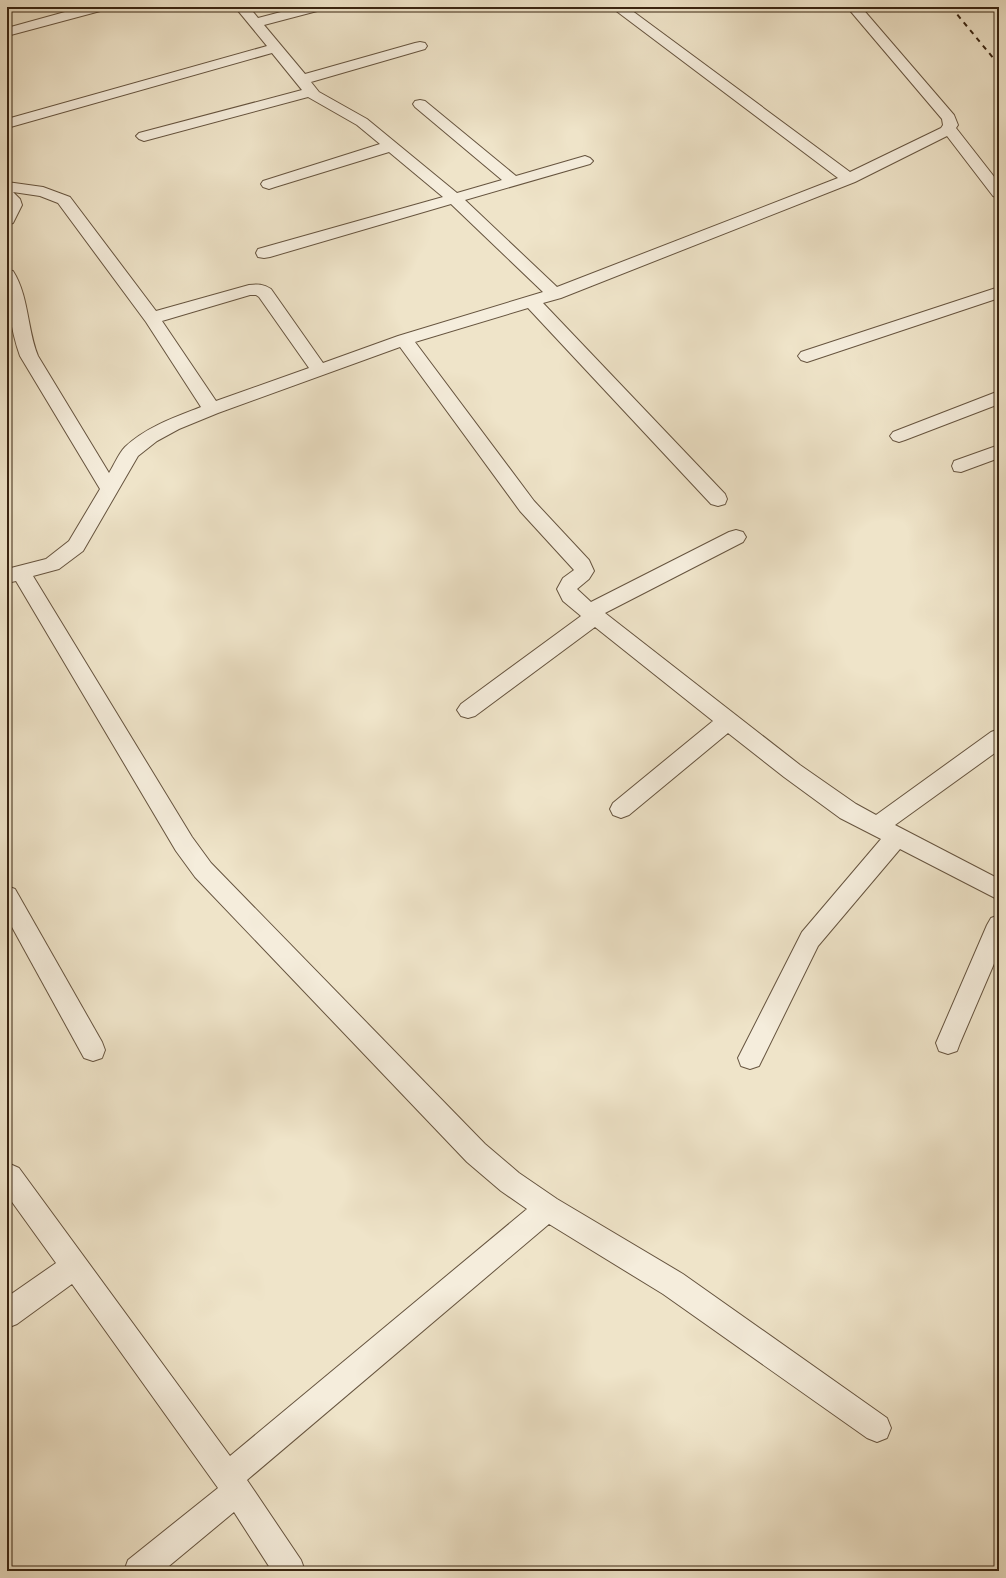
<svg xmlns="http://www.w3.org/2000/svg" width="1006" height="1578" font-family="'Sorts Mill Goudy',serif">
  <style>
    .lines { fill: none; stroke-linecap: round; stroke-linejoin: round }
    .minor-casing { stroke: #66543f; stroke-width: 2 }
    .minor { fill: #f5eddc; fill-rule: evenodd }
    .rail { stroke: #392411; stroke-width: 2; stroke-dasharray: 5 5; stroke-linecap: butt }
  </style>
  <rect width="100%" height="100%" fill="#efe4c9"/>
  <filter id="stains"><feTurbulence type="fractalNoise" baseFrequency=".005" numOctaves="4"/><feColorMatrix values="0 0 0 0 .2 0 0 0 0 .09 0 0 0 0 .02 0 0 0 .5 -.17"/></filter>
  <radialGradient id="worn" r=".72"><stop offset=".6" stop-color="#630" stop-opacity="0"/><stop offset="1" stop-color="#630" stop-opacity=".3"/></radialGradient>
  <g class="lines">
    <defs>
      <g id="minor">
        <path d="M83,7H106L104,10L7,36V28Z"/>
        <path d="M235,7H249L258,18L300,7H323L321,10L264,25L305,74L415,43L420,42L425,43L427,46L425,49L311,82L319,92L367,119L457,193L502,180L415,107L413,104L415,101L420,100L425,101L516,176L585,156L590,158L593,161L590,164L465,200L557,287L838,178L611,7H627L850,172L941,128L943,125L942,119L847,7H861L954,115L958,125L956,128L999,183V198L993,196L947,136L855,182L561,298L543,303L725,494L727,499L725,504L718,506L711,504L528,308L415,342L534,501L589,560L594,571L589,579L577,589L591,602L729,532L736,530L743,532L746,537L743,542L605,613L800,765L856,804L876,815L991,732L999,729V750L895,825L999,879V900L900,849L818,946L759,1066L750,1069L741,1066L738,1058L802,932L881,839L840,818L784,777L728,733L629,815L621,818L613,815L610,809L613,803L713,721L595,627L475,716L468,718L461,716L457,710L461,704L581,616L563,601L557,589L563,578L574,570L520,511L400,347L218,413L179,429L157,441L138,456L83,551L59,569L33,576L192,837L211,863L485,1144L519,1173L557,1199L683,1274L887,1418L891,1428L887,1438L877,1442L867,1438L663,1294L549,1224L247,1480L301,1560L305,1571H272L234,1512L163,1571H124L128,1560L218,1488L72,1284L17,1324L7,1328V1297L56,1263L7,1195V1166L10,1164L19,1168L230,1456L527,1209L501,1191L467,1162L195,877L176,851L16,581L7,583V569L46,559L69,541L100,489L20,356C10,328 7,299 7,270L13,271C29,296 27,329 38,356L109,473C114,465 119,453 125,447C146,427 175,417 201,407L146,322L58,203L40,196L13,192L20,199L22,205L13,223L7,225V182L43,187L70,197L156,311L249,285C258,284 263,284 271,289L323,363L398,336L543,292L451,204L270,257L264,258L258,257L256,253L258,249L443,197L389,152L275,187L269,189L263,187L261,184L263,181L380,144L357,125L308,97L144,141L139,139L136,136L139,133L302,90L272,53L7,128V119L267,46ZM250,295H256L259,297L309,368L216,401L162,321Z"/>
        <path d="M999,287V298L807,362L801,360L798,356L801,352Z"/>
        <path d="M999,391V404L905,440L899,442L893,440L890,436L893,432Z"/>
        <path d="M999,445V458L961,472L954,471L952,466L954,461Z"/>
        <path d="M7,886L15,889L102,1042L105,1050L102,1058L93,1061L84,1058L7,918Z"/>
        <path d="M999,915V952L960,1043L957,1051L948,1054L939,1051L936,1043L987,925L991,918Z"/>
      </g>
    </defs>
    <!-- minor casing -->
    <use href="#minor" class="minor-casing"/>
    <!-- minor -->
    <use href="#minor" class="minor"/>
    <!-- rail -->
    <path class="rail" d="M951,7L999,65"/>
  </g>
  <!-- margin -->
  <rect width="1006" height="1578" fill="none" stroke="#efe4c9" stroke-width="24"/>
  <rect x="8" y="8" width="990" height="1562" fill="none" stroke="#392411" stroke-width="2"/>
  <rect x="12" y="12" width="982" height="1554" fill="none" stroke="#392411"/>
  <rect width="100%" height="100%" filter="url(#stains)"/>
  <rect width="100%" height="100%" fill="url(#worn)"/>
</svg>
